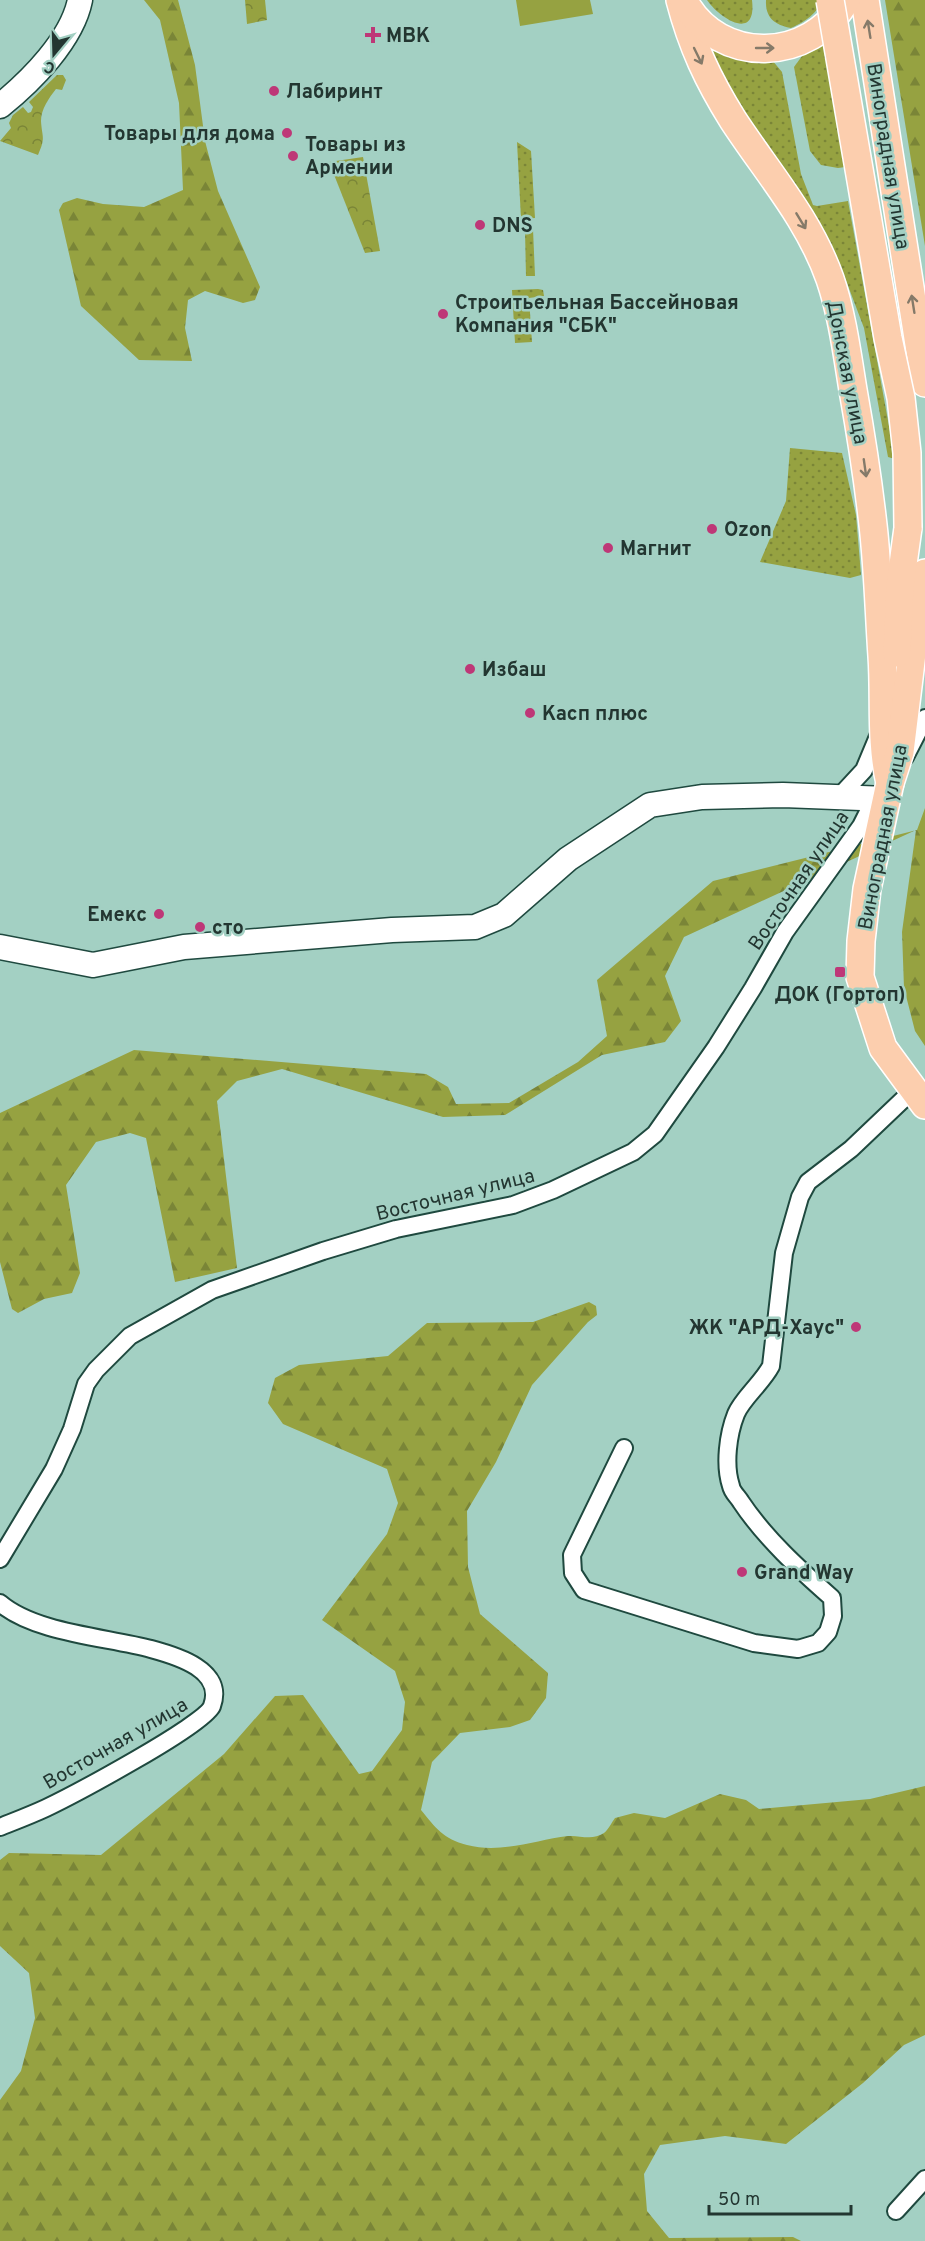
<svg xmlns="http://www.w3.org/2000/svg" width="925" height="2241" font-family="Overpass,sans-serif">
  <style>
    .grass { fill: url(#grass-dots) }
    .forest { fill: url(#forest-firs) }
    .park { fill: url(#park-crowns) }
    .pitch { fill: #96a241 }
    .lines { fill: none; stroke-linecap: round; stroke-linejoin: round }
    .street-casing { stroke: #1f493f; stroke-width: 20 }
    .secondary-casing { stroke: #1f493f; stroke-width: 27 }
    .primary-casing { stroke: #fff; stroke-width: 30 }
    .street { stroke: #fff; stroke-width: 16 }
    .secondary { stroke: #fff; stroke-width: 24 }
    .primary { stroke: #fcceae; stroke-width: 27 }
    .primary-bridge-casing { stroke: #fff; stroke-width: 30; stroke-linecap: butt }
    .primary-bridge { stroke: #fcceae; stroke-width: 27 }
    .oneway { stroke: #857a69 }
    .poi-dot { fill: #be3777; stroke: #a3d0c3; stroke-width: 2 }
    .labels { text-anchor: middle; stroke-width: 5; stroke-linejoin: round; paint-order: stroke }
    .poi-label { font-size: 20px; font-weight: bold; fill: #233631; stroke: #a3d0c3; text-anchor: start }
    .street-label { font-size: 20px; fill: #233631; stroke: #a3d0c3 }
  </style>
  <defs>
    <pattern id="grass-dots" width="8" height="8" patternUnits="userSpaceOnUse" patternTransform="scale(1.5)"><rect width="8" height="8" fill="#96a241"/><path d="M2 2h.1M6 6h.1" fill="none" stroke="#7a8537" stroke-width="1.8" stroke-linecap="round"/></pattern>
    <pattern id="forest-firs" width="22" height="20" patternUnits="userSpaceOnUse" patternTransform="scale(1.5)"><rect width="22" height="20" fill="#96a241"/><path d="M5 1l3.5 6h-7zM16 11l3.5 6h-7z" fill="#7a8537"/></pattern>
    <pattern id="park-crowns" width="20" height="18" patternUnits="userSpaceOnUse" patternTransform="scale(1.5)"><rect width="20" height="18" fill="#96a241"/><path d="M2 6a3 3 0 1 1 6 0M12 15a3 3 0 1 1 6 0" fill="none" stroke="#7a8537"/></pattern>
  </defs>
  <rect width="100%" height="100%" fill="#a3d0c3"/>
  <!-- grass -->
  <g class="grass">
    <path d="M707,0H752C757,42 720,19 707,0Z"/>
    <path d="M766,0H823C817,13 805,22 791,28C775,25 765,18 766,0Z"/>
    <path d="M707,43L772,60L782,72L801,174L813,205L817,206L848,201L895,459L888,457L864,328L839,262L734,101Z"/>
    <path d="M822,44L833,45L853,166L838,168L821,165L810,151L794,67L805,52Z"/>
    <path d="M517,142L531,151L535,218L521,219Z"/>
    <path d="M533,229L535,276H526L525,230Z"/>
    <path d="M538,289L543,290L544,296L529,298L532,342L515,343L512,290Z"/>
    <path d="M790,448L842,453L856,515L861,575L850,578L760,562L786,501Z"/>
  </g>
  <!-- forest -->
  <g class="forest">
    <path d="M144,0H178L195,65L205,141L218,191L260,287L255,300L243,303L205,291L188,300L185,328L192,361L139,360L81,306L59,210L63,203L77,198L103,204L144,207L183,190L179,103L160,20Z"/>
    <path d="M885,0H925V246Z"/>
    <path d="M925,808V1046L915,1031L904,988L902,932L916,830L684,937L665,976L681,1021L665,1042L602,1055L505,1115L443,1117L282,1069L237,1081L217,1101L237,1268L175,1282L146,1138L130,1133L96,1142L66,1185L80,1273L72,1293L44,1299L18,1313L12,1309L0,1262V1113L134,1050L426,1074L448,1087L456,1104L509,1103L578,1062L607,1036L597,980L713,881L917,830Z"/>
    <path d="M589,1302L596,1306L597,1315L588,1322L532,1385L496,1462L467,1511L468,1567L480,1614L548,1673L546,1698L530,1720L510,1727L460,1733L432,1762L421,1810C436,1828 443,1839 467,1845C501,1854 535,1840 568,1836C580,1835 592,1841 604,1833C608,1830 612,1822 615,1818L634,1813L665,1818L720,1794L746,1800L759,1809L870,1799L925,1786V2035L904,2045L863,2083L786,2144L725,2136L660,2145L644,2174L647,2211L669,2238L793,2237L801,2241H0V2100L21,2071L35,2018L29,1973L0,1946V1860L9,1853L101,1855L224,1754L275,1696L303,1695L359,1774L372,1771L402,1730L405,1702L395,1671L322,1620L387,1534L398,1503L387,1469L283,1424L268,1403L275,1378L299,1365L388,1356L427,1323L533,1322Z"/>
  </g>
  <!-- park -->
  <g class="park">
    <path d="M245,0H265L267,20L247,24Z"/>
    <path d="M57,75H63L66,80L62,90L56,89C49,98 41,109 41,121C42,138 46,137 38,155L0,141L11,128L9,123L13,115L23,107L28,113L31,112L33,107L29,102Z"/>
    <path d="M363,157L380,251L365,253L329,162Z"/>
  </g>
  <!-- pitch -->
  <path class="pitch" d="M516,0H590L593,14L520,26Z"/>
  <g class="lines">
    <defs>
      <g id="street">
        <path d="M905,757L925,718"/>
        <path d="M839,797L864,770L879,734"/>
        <path d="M624,1448L572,1555L573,1573L584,1590L754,1643L798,1649L818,1643L828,1632L833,1616L832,1598C799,1569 765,1538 741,1502C738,1497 732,1492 731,1486C724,1465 728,1434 736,1414C742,1399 762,1383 771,1366L784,1253L800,1197L808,1182L851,1149L913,1090"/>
        <path d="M0,1559L54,1469L72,1429L86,1384L96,1370L130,1336L212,1290L323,1251L396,1229L513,1205L553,1190L633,1152L655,1134L716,1047L753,988L785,932L861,826L875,798"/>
        <path d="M0,1603C35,1633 106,1637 151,1649C177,1656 225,1670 212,1706C205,1725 71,1796 46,1808C31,1815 15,1821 0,1827"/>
        <path d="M896,2211L925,2179"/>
      </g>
      <g id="secondary">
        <path d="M0,106C31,81 72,40 80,0"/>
        <path d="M0,947L93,965L184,947L392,930L475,927L504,915L568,859L650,805L702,797L783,795L887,799"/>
      </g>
      <g id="primary">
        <path d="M680,0C692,46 708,80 733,120C767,172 809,219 830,279C842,314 847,353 853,390C861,435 868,480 873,525C878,568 879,613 882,656C885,698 880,742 890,783"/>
        <path d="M865,0L925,383"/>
        <path d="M684,1C719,66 811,63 846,0"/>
        <path d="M925,573L912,653L900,752L890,783L867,889L861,941L860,977L883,1048L925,1105"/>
        <path d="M897,653L900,586L908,528"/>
      </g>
    </defs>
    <!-- street casing -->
    <use href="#street" class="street-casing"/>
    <!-- secondary casing -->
    <use href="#secondary" class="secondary-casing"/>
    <!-- primary casing -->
    <use href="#primary" class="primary-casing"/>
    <!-- street -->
    <use href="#street" class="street"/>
    <!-- secondary -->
    <use href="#secondary" class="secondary"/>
    <!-- primary -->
    <use href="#primary" class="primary"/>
    <defs>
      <path id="primary-bridge" d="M830,0L888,338L901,398L907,453L908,528"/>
    </defs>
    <!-- primary-bridge casing -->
    <use href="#primary-bridge" class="primary-bridge-casing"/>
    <!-- primary-bridge -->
    <use href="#primary-bridge" class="primary-bridge"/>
  </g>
  <!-- one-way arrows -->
  <defs><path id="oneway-shaft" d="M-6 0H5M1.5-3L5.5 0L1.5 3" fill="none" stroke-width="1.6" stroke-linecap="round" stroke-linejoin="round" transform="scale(1.5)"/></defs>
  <g class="oneway">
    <use href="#oneway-shaft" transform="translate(869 29) rotate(-99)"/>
    <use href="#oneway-shaft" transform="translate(765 48)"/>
    <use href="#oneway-shaft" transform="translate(698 56) rotate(64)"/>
    <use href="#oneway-shaft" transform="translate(801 221) rotate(59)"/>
    <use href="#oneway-shaft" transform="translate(913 304) rotate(-99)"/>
    <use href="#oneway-shaft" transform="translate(865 468) rotate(82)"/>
  </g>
  <!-- markers -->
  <g class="poi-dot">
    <path d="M370 26h6v6h6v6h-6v6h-6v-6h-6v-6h6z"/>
    <circle cx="274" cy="91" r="6"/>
    <circle cx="287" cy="133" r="6"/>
    <circle cx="293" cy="156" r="6"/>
    <circle cx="480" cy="225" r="6"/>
    <circle cx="443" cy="314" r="6"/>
    <circle cx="712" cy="529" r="6"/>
    <circle cx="608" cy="548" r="6"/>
    <circle cx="470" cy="669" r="6"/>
    <circle cx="530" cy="713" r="6"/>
    <circle cx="159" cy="914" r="6"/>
    <circle cx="200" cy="927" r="6"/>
    <rect x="834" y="966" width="12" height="12" rx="3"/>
    <circle cx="856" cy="1327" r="6"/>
    <circle cx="742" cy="1572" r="6"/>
  </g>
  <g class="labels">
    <!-- poi labels -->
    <g class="poi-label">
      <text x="386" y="42">МВК</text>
      <text x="286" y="98">Лабиринт</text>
      <text x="275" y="140" text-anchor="end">Товары для дома</text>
      <text x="305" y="151">Товары из<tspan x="305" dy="23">Армении</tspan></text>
      <text x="492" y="232">DNS</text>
      <text x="455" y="309">Строитьельная Бассейновая<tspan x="455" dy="23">Компания "СБК"</tspan></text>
      <text x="724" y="536">Ozon</text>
      <text x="620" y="555">Магнит</text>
      <text x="482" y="676">Избаш</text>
      <text x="542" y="720">Касп плюс</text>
      <text x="147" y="921" text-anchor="end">Емекс</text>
      <text x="212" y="934">сто</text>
      <text x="840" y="1001" text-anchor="middle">ДОК (Гортоп)</text>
      <text x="844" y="1334" text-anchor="end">ЖК "АРД-Хаус"</text>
      <text x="754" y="1579">Grand Way</text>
    </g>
    <!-- street labels -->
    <g class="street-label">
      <text transform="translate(889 156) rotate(81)" y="7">Виноградная улица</text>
      <text transform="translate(848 372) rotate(79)" y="7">Донская улица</text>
      <text transform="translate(882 837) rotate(-79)" y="7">Виноградная улица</text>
      <text transform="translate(798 880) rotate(-56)" y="7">Восточная улица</text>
      <text transform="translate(455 1194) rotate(-14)" y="7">Восточная улица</text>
      <text transform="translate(115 1743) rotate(-30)" y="7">Восточная улица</text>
    </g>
  </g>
  <!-- north arrow -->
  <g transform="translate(54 54) rotate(199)" stroke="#a3d0c3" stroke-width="4.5" paint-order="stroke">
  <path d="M0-4.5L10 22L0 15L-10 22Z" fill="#233631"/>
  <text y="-9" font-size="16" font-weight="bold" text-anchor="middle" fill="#233631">С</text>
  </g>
  <!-- scale -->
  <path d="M709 2205v9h142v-9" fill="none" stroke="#233631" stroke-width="3"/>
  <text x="718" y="2205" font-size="18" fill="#233631" stroke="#a3d0c3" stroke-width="4.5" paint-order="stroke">50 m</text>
</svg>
